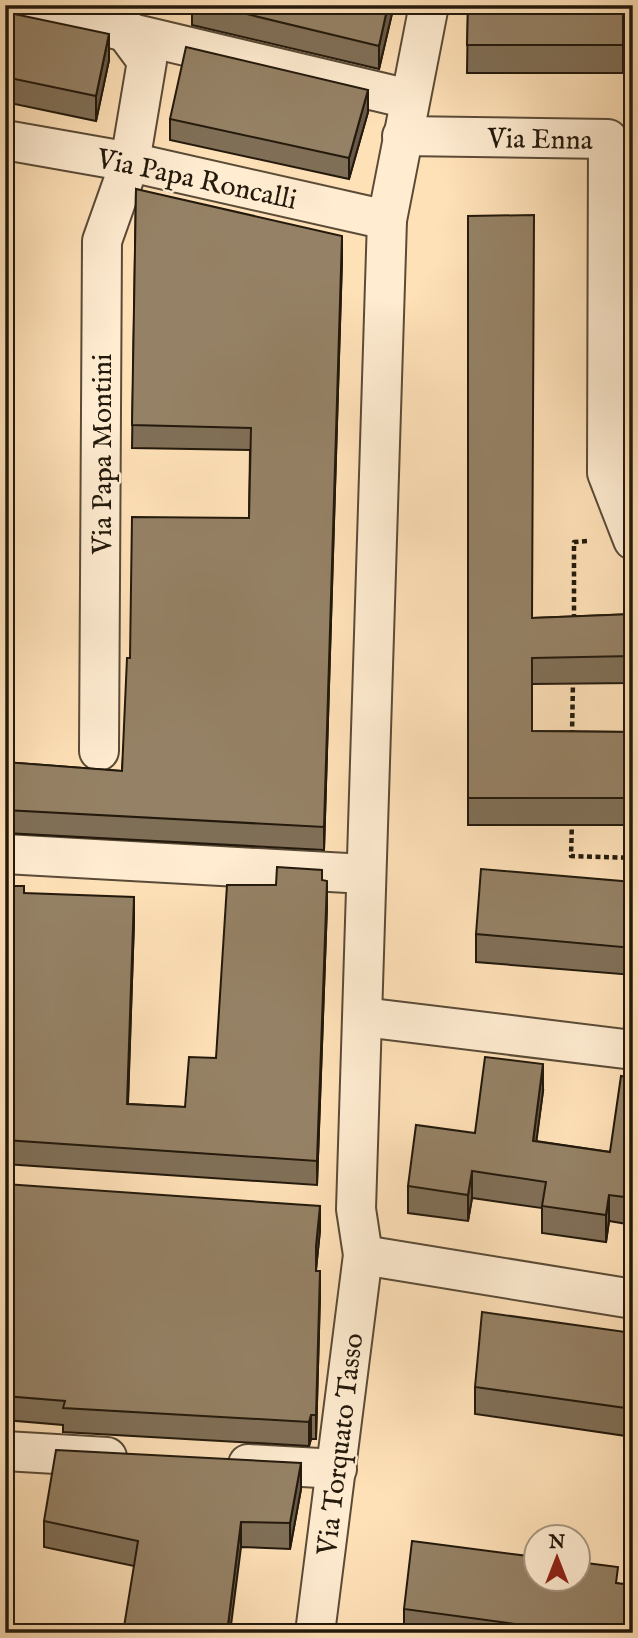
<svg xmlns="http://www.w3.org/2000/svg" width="638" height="1638" font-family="'IM FELL English',serif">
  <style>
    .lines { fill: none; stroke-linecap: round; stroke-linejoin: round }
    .minor-casing { stroke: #5a4b37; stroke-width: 42 }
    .path { stroke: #23190c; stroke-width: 4.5; stroke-dasharray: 5 3.5; stroke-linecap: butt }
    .minor { stroke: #ffecd1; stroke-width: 38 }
    .wall { fill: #806f57; stroke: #23190c; stroke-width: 2 }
    .shaded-wall { fill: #685a47; stroke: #23190c; stroke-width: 2 }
    .building { fill: #958165; stroke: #23190c; stroke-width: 2 }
    .labels { text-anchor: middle; stroke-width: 5; stroke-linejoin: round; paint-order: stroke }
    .street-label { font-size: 28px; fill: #23190c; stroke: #ffecd1 }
  </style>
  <rect width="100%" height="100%" fill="#ffe1b8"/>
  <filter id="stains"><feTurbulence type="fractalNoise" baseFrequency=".00286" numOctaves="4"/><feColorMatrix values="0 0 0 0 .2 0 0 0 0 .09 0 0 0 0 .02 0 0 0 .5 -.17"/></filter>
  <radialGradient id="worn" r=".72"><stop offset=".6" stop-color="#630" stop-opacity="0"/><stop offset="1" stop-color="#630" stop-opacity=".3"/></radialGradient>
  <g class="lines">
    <defs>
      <g id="minor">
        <path d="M13,5L409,99"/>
        <path d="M402,136L608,139L607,473L633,540"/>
        <path d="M5,140L130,162L387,220"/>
        <path d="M99,751L102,241L130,162L147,61L127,34L115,5"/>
        <path d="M5,854L365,874"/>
        <path d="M363,1017L633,1050"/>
        <path d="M363,1255L633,1299"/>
        <path d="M5,1451L107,1457"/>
        <path d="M248,1464L337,1469"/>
        <path d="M315,1633L363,1255L356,1209L387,220L429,5"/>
      </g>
    </defs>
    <!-- minor casing -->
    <use href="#minor" class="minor-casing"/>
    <!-- path -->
    <g class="path">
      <path d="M574,619V542L587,541"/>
      <path d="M572,735L573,681"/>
      <path d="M572,821L571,856L633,858"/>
    </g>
    <!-- minor -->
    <use href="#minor" class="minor"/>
  </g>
  <!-- wall -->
  <g class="wall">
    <path d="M192,5H394L379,69L192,25Z"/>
    <path d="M468,5H623V73H467Z"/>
    <path d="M5,12L109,60L96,121L5,102Z"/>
    <path d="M368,112L349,179L170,140V119Z"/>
    <path d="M136,189L342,259L324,850L5,833V762L122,771L130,658L249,518L250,450L132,448Z"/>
    <path d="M468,216L532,618L633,614V683L532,684V731L633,732V825H468Z"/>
    <path d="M322,880L327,905L317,1185L5,1164V886L24,893L134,921L128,1104L185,1107L216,1058L276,885Z"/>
    <path d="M633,882V975L476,962V934Z"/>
    <path d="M633,1078V1225L609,1221L606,1242L542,1233V1208L472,1198L468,1221L408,1213V1186L475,1133L543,1091L536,1141L610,1152Z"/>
    <path d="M5,1184L320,1230L316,1270L320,1295L316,1439H311L309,1446L63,1432V1425L5,1420Z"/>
    <path d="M633,1333V1437L475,1414V1387Z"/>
    <path d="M301,1489L290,1549L241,1547L134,1566L44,1547V1521Z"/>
    <path d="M618,1583L633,1633H404V1609Z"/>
  </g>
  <!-- shaded-wall -->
  <g class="shaded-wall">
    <path d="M388,5H394L379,69V46Z"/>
    <path d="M109,34V60L96,121V96Z"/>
    <path d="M368,90V112L349,179V158Z"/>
    <path d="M342,236V259L324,850V827Z"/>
    <path d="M6,809V832L5,833V810Z"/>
    <path d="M327,881V905L317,1185V1161Z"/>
    <path d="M134,897V921L127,1128V1104Z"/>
    <path d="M543,1064V1091L533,1167V1141Z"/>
    <path d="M472,1171V1198L468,1221V1195Z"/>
    <path d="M609,1195V1221L606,1242V1215Z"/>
    <path d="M320,1206V1230L316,1270V1246Z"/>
    <path d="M320,1271V1295L316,1439V1415Z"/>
    <path d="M311,1415V1439L309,1446V1422Z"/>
    <path d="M301,1463V1489L290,1549V1523Z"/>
    <path d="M10,1495V1523L5,1587V1559Z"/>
    <path d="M241,1522V1547L230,1633H227Z"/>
  </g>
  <!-- building -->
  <g class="building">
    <path d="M209,5H388L379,46Z"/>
    <path d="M468,5H623V45H467Z"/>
    <path d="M5,12L109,34L96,96L5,77Z"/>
    <path d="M186,47L368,90L349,158L170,119Z"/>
    <path d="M136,189L342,236L324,827L5,810V762L122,771L127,658H130L132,517L249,518L251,428L132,425Z"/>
    <path d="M534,215L532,618L633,614V656L532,658V731L633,732V798H468V216Z"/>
    <path d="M277,867L322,870V880L327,881L317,1161L5,1140V886H24V893L134,897L127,1104L185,1107L189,1057L216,1058L227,885H276Z"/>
    <path d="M481,869L633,882V948L476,934Z"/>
    <path d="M485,1057L543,1064L533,1141L610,1152L621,1076L633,1078V1198L609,1195L606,1215L542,1206L546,1182L472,1171L468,1195L408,1186L416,1125L475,1133Z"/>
    <path d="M5,1184L320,1206L316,1246V1271H320L316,1415H311L309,1422L63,1408L65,1401L5,1396Z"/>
    <path d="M482,1312L633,1333V1409L475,1387Z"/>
    <path d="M56,1450L301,1463L290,1523L241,1522L227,1633H123L138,1541L44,1521Z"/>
    <path d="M5,1495H10L5,1559Z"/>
    <path d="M412,1541L536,1557V1578H578V1562L618,1567L616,1583L633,1585V1633H582L404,1609Z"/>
  </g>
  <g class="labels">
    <!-- street labels -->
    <g class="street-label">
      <text transform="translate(540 138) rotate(1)" y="10">Via Enna</text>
      <text transform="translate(197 178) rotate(12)" y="10">Via Papa Roncalli</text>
      <text transform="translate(101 454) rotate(-90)" y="10">Via Papa Montini</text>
      <text transform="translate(339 1444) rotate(-83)" y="10">Via Torquato Tasso</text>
    </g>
  </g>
  <!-- margin -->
  <rect width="638" height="1638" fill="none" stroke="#ffe1b8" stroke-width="28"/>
  <rect x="7" y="7" width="624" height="1624" fill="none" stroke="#23190c" stroke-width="3.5"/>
  <rect x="14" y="14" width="610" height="1610" fill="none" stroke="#23190c" stroke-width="2"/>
  <!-- north arrow -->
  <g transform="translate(557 1558)"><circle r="33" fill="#ffecd1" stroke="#a79882" stroke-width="2"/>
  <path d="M0-5L12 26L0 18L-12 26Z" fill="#8f2418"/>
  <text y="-10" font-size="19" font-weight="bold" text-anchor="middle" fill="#23190c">N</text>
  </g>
  <rect width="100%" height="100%" filter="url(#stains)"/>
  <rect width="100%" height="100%" fill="url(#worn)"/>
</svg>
